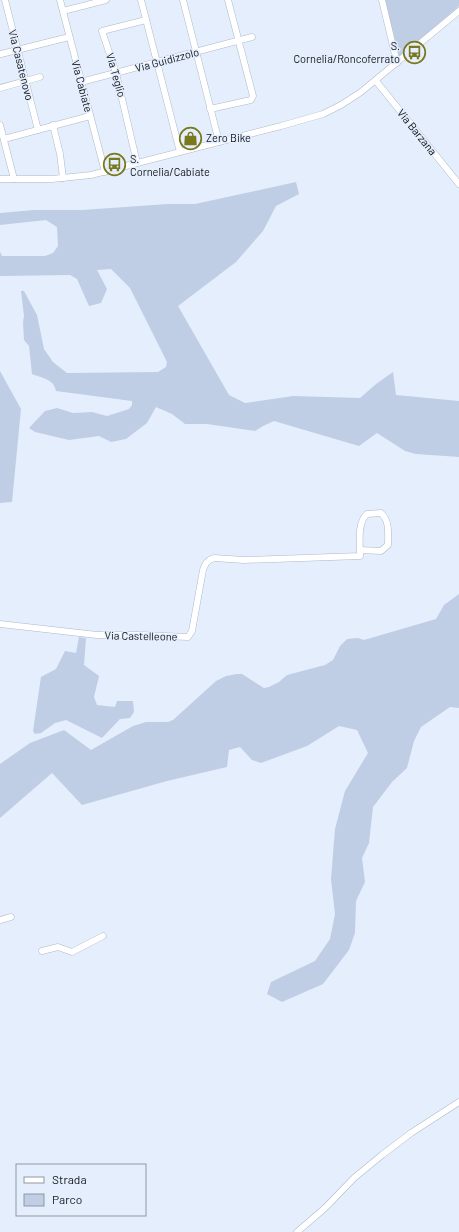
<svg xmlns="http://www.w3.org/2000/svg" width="459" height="1232" font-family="Barlow,sans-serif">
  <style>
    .green { fill: #bfcee5 }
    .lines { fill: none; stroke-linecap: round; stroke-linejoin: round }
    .minor-casing { stroke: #aeb9ca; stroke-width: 7 }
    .minor { stroke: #fff; stroke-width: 6 }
    .labels { text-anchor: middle; stroke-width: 3; stroke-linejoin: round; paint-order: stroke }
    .poi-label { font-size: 11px; fill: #101419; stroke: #e5eefc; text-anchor: start }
    .street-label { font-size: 11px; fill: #101419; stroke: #e5eefc }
  </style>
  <rect width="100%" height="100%" fill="#e5eefc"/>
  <!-- green -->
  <g class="green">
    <path d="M385,0H459V6L399,57Z"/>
    <path d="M296,182L299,194L276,206L263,231L236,262L178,306L229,395L245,403L293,396L360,398L376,384L393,372L396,395L459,401V457L416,454L405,451L377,433L359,446L274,421L263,426L255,431L207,424H185L172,414L156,407L147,423L126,439L111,442L99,436L69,440L35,432L29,428L45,411L57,408L73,413L92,412L107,416L129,409L132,405V401L56,391C54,379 42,378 32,374L29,346L24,340L23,322L24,316L21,291H24L37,315L44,349L53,362L67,373L158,372L166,367L167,362L130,288L111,269L97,270L107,289L101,303L89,306L77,279L70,275L0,276V252L2,256H45L53,253L58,246L57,227L46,220L0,225V213L34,210H82L168,204H195Z"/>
    <path d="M0,371L21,409L12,502L0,503Z"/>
    <path d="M459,594V708L450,707L421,727L414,741L407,768L392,782L373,807L369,843L362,858L365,882L356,901L355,933L349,950L323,984L282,1002L267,994L271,982L315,961L330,939L335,914L331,879L335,829L345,791L368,753L357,730L339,726L307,746L261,763L252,760L240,747L229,750L227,767L167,781L82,805L52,773L0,818V764L30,743L64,730L91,750L133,726L146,722H168L173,720L216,681L226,676L237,674H242L264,688L269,687L279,682L287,675L325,665L333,660L340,646L347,639L358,638L364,640L436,619L444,605Z"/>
    <path d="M79,637L86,638L84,665L99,676L94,697L97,705L115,707L117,701H133L134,712L130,718L120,719L102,738L66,720L55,723L41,733L35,734L33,731L41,677L56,669L65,651L76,653Z"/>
  </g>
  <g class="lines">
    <defs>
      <g id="minor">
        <path d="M5,0L38,130"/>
        <path d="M60,0L105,172"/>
        <path d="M141,0L180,152"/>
        <path d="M183,0L219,142"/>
        <path d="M382,0L397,63"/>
        <path d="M63,11L106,0"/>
        <path d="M1,54L69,37"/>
        <path d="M376,81L459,184"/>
        <path d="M81,82L252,37"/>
        <path d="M0,88L40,77"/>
        <path d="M210,109L251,100L253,96L228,0"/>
        <path d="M0,125L14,179"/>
        <path d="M53,125L60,154L63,178"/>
        <path d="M4,139L90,116"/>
        <path d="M137,163L116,73L102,31L146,20"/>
        <path d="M0,179H52L91,175L281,126L323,114L341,105L361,92L459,11"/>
        <path d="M0,624L97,635H141L188,637L192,631L203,570C205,564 207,560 214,558L244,560L360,556C360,543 357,523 367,514L381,513C390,521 388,534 388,545L381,551L360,550"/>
        <path d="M0,920L11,917"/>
        <path d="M42,951L58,947L72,952L103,936"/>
        <path d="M297,1232L325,1208L354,1178L382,1155L411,1133L459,1102"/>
      </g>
    </defs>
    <!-- minor casing -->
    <use href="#minor" class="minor-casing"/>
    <!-- minor -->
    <use href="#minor" class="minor"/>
  </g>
  <!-- icons -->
  <defs>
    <symbol id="bus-ring" viewBox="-11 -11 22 22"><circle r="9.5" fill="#e5eefc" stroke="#7a781e" stroke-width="1.5"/><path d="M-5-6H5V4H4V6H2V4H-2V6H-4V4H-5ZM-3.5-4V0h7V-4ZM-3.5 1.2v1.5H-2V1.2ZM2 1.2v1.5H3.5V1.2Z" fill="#7a781e"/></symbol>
    <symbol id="shop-ring" viewBox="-11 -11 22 22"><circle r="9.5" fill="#e5eefc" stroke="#7a781e" stroke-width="1.5"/><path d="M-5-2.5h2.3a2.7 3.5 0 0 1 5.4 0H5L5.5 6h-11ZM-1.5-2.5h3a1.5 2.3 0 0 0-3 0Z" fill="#7a781e"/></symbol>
  </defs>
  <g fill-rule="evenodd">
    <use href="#bus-ring" x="402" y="40" width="25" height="25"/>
    <use href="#shop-ring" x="178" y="126" width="25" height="25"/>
    <use href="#bus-ring" x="102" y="152" width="25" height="25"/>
  </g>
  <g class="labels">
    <!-- poi labels -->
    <g class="poi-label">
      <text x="400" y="50" text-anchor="end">S.<tspan x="400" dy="13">Cornelia/Roncoferrato</tspan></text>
      <text x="206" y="142">Zero Bike</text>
      <text x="130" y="163">S.<tspan x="130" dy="13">Cornelia/Cabiate</tspan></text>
    </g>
    <!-- street labels -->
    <g class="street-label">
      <text transform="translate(167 60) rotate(-15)" y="4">Via Guidizzolo</text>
      <text transform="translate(21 65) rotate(76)" y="4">Via Casatenovo</text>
      <text transform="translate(116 75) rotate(74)" y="4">Via Teglio</text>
      <text transform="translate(82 86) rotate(75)" y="4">Via Cabiate</text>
      <text transform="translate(417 132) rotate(51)" y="4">Via Barzana</text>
      <text transform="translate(141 636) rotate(1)" y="4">Via Castelleone</text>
    </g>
  </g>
  <!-- legend -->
  <rect x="16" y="1164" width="130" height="52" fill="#e5eefc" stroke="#9097a1"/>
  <rect x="24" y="1177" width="20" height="6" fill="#ffffff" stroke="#9097a1"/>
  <text x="52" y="1184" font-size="12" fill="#101419">Strada</text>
  <rect x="24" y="1194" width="20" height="12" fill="#bfcee5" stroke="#9097a1"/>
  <text x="52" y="1204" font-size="12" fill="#101419">Parco</text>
</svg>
